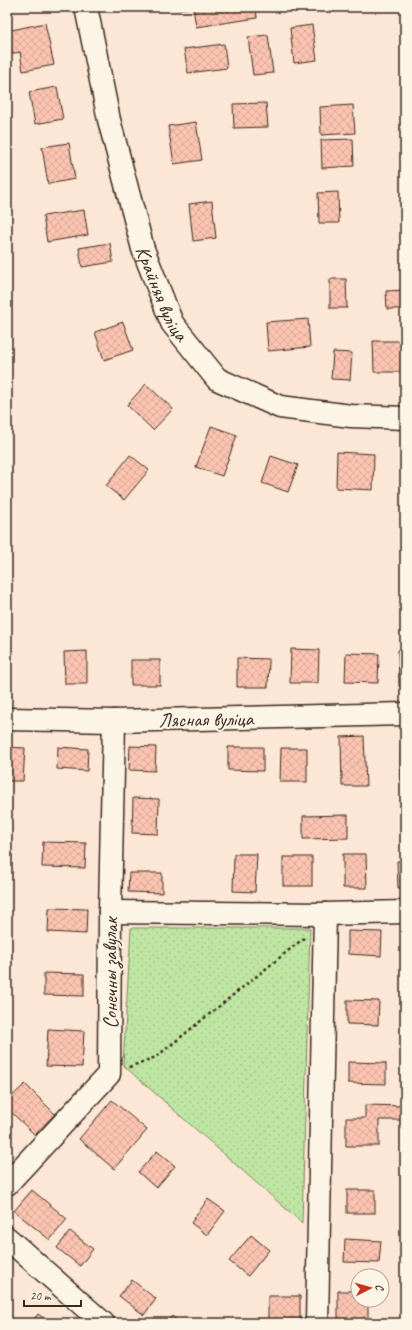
<svg xmlns="http://www.w3.org/2000/svg" width="412" height="1330" font-family="Caveat,sans-serif">
  <style>
    .park { fill: url(#park-dots); stroke: #7c8860 }
    .building { fill: url(#building-cross-hatch); stroke: #3b2a1e }
    .lines { fill: none; stroke-linecap: round; stroke-linejoin: round }
    .street-casing { stroke: #3b2a1e; stroke-width: 25 }
    .path { stroke: #3b2a1e; stroke-width: 2.5; stroke-dasharray: 3 3; stroke-linecap: butt }
    .street { stroke: #fcf5e5; stroke-width: 22 }
    .labels { text-anchor: middle; stroke-width: 4; stroke-linejoin: round; paint-order: stroke }
    .street-label { font-size: 20px; fill: #3b2a1e; stroke: #fcf5e5 }
  </style>
  <defs>
    <pattern id="park-dots" width="8" height="8" patternUnits="userSpaceOnUse"><rect width="8" height="8" fill="#bee6a2"/><path d="M2 2h.1M6 6h.1" fill="none" stroke="#a4c58b" stroke-width="1.8" stroke-linecap="round"/></pattern>
    <pattern id="building-cross-hatch" width="8" height="8" patternUnits="userSpaceOnUse"><rect width="8" height="8" fill="#fcc4b1"/><path d="M0 0l8 8M0 8l8-8" fill="none" stroke="#d9a998"/></pattern>
  </defs>
  <rect width="100%" height="100%" fill="#fce6d5"/>
  <filter id="ink" filterUnits="userSpaceOnUse"><feTurbulence type="fractalNoise" baseFrequency=".025" numOctaves="2"/><feDisplacementMap in="SourceGraphic" scale="8" xChannelSelector="R" yChannelSelector="G"/><feConvolveMatrix kernelMatrix="1 2 1 2 8 2 1 2 1" color-interpolation-filters="sRGB"/></filter>
  <g filter="url(#ink)">
    <!-- park -->
    <path class="park" d="M131,928H310L302,1223L123,1065Z"/>
    <!-- building -->
    <g class="building">
      <path d="M177,7H256L257,18L196,27L193,7L177,9Z"/>
      <path d="M45,23L54,65L23,71L20,52L9,54L7,31Z"/>
      <path d="M312,25L317,60L294,63L290,28Z"/>
      <path d="M268,35L273,73L253,75L248,37Z"/>
      <path d="M224,44L227,68L188,73L184,49Z"/>
      <path d="M57,87L63,119L35,124L29,92Z"/>
      <path d="M266,103L268,127L234,128L233,104Z"/>
      <path d="M353,105L355,133L321,135L320,107Z"/>
      <path d="M196,122L202,160L174,164L168,126Z"/>
      <path d="M353,139L354,166L322,168L321,140Z"/>
      <path d="M69,143L75,179L48,184L42,147Z"/>
      <path d="M338,192L339,223H319L318,193Z"/>
      <path d="M212,201L216,238L193,241L189,204Z"/>
      <path d="M84,210L88,235L47,242L43,216Z"/>
      <path d="M110,243L113,262L82,267L79,248Z"/>
      <path d="M330,279H346L347,308H330Z"/>
      <path d="M405,290V309H387L386,291Z"/>
      <path d="M308,319L310,347L268,351L266,322Z"/>
      <path d="M123,322L133,350L104,360L95,332Z"/>
      <path d="M373,341H405V372H374Z"/>
      <path d="M333,352L352,353L350,380L331,379Z"/>
      <path d="M146,384L173,409L153,430L127,405Z"/>
      <path d="M211,426L237,435L222,476L196,467Z"/>
      <path d="M337,452L374,454L373,490L336,488Z"/>
      <path d="M130,455L149,470L124,500L106,486Z"/>
      <path d="M271,456L298,465L288,492L262,483Z"/>
      <path d="M291,649L319,650L318,683H290Z"/>
      <path d="M398,650H405V686H399Z"/>
      <path d="M87,651V684H65L64,652Z"/>
      <path d="M346,653L379,654L378,683L345,682Z"/>
      <path d="M237,658L269,659L268,687H237Z"/>
      <rect x="131" y="660" width="29" height="25"/>
      <path d="M364,736L366,786H342L341,737Z"/>
      <path d="M401,742H405V779H400Z"/>
      <path d="M130,746L156,747L155,771L129,770Z"/>
      <path d="M7,747L25,748L23,781H7Z"/>
      <path d="M58,747L88,749L87,771L57,769Z"/>
      <path d="M228,747H263V771L228,770Z"/>
      <path d="M281,748H307V782H280Z"/>
      <path d="M133,798L159,799L158,834L132,833Z"/>
      <path d="M348,815V838L303,839V816Z"/>
      <path d="M43,842L86,843L85,868L42,867Z"/>
      <path d="M234,854H257L255,892L233,891Z"/>
      <path d="M343,854H366L367,888H343Z"/>
      <rect x="283" y="857" width="29" height="29"/>
      <path d="M397,861H405V887L398,888Z"/>
      <path d="M129,873H162V893L128,892Z"/>
      <path d="M49,908L87,909L86,934L48,932Z"/>
      <path d="M348,931L382,932L381,956L348,954Z"/>
      <path d="M44,973L84,974V996L44,995Z"/>
      <path d="M347,1000L379,1001L378,1025L347,1024Z"/>
      <path d="M48,1029L84,1031L82,1067L46,1066Z"/>
      <path d="M348,1062L386,1063V1084L348,1083Z"/>
      <path d="M25,1084L55,1114L35,1135L7,1108V1101Z"/>
      <path d="M112,1100L147,1130L114,1169L79,1139Z"/>
      <path d="M365,1105L405,1106V1120H379V1146H346V1118H365Z"/>
      <path d="M157,1151L175,1166L156,1188L138,1172Z"/>
      <path d="M32,1190L67,1219L50,1240L14,1211Z"/>
      <rect x="347" y="1190" width="28" height="23"/>
      <path d="M208,1199L225,1211L207,1235L191,1223Z"/>
      <path d="M70,1231L93,1249L80,1266L57,1248Z"/>
      <path d="M251,1235L269,1250L248,1276L229,1261Z"/>
      <path d="M345,1239L381,1241L379,1263L344,1262Z"/>
      <path d="M132,1280L156,1299L144,1315L119,1296Z"/>
      <path d="M338,1291H358V1300H368V1320H338Z"/>
      <path d="M268,1296H300V1320L268,1321Z"/>
      <path d="M38,1314L50,1323H31Z"/>
      <path d="M172,1316L180,1323H166Z"/>
    </g>
    <g class="lines">
      <defs>
        <g id="street">
          <path id="s1" d="M86,7L109,120L143,249L172,323L217,379L280,407L351,416L405,418"/>
          <path d="M7,719L114,721L405,714"/>
          <path d="M110,912L325,914L405,912"/>
          <path d="M7,1184L109,1074L110,912L114,721"/>
          <path d="M7,1238L103,1323"/>
          <path d="M317,1323L325,914"/>
        </g>
      </defs>
      <!-- street casing -->
      <use href="#street" class="street-casing"/>
      <!-- path -->
      <path class="path" d="M129,1067L156,1057L304,938"/>
      <!-- street -->
      <use href="#street" class="street"/>
    </g>
  </g>
  <g class="labels">
    <!-- street labels -->
    <g class="street-label">
      <text dy="7" stroke="none"><textPath href="#s1" startOffset="297">Крайняя вуліца</textPath></text>
      <text transform="translate(206 719) rotate(-1)" y="7">Лясная вуліца</text>
      <text transform="translate(110 973) rotate(-90)" y="7">Сонечны завулак</text>
    </g>
  </g>
  <!-- margin -->
  <rect width="412" height="1330" fill="none" stroke="#fcf5e5" stroke-width="24"/>
  <rect x="12" y="12" width="388" height="1306" fill="none" stroke="#3b2a1e" stroke-width="1.5" filter="url(#ink)"/>
  <!-- north arrow -->
  <g transform="translate(370 1288) rotate(84)"><circle r="19" fill="#fcf5e5" stroke="#afa495"/>
  <path d="M0-3L7 15L0 10L-7 15Z" fill="#c8321e"/>
  <text y="-6" font-size="11" font-weight="bold" text-anchor="middle" fill="#3b2a1e">С</text>
  </g>
  <!-- scale -->
  <path d="M24 1300v6h57v-6" fill="none" stroke="#3b2a1e" stroke-width="2"/>
  <text x="30" y="1300" font-size="12" fill="#3b2a1e" stroke="#fcf5e5" stroke-width="3" paint-order="stroke">20 m</text>
</svg>
